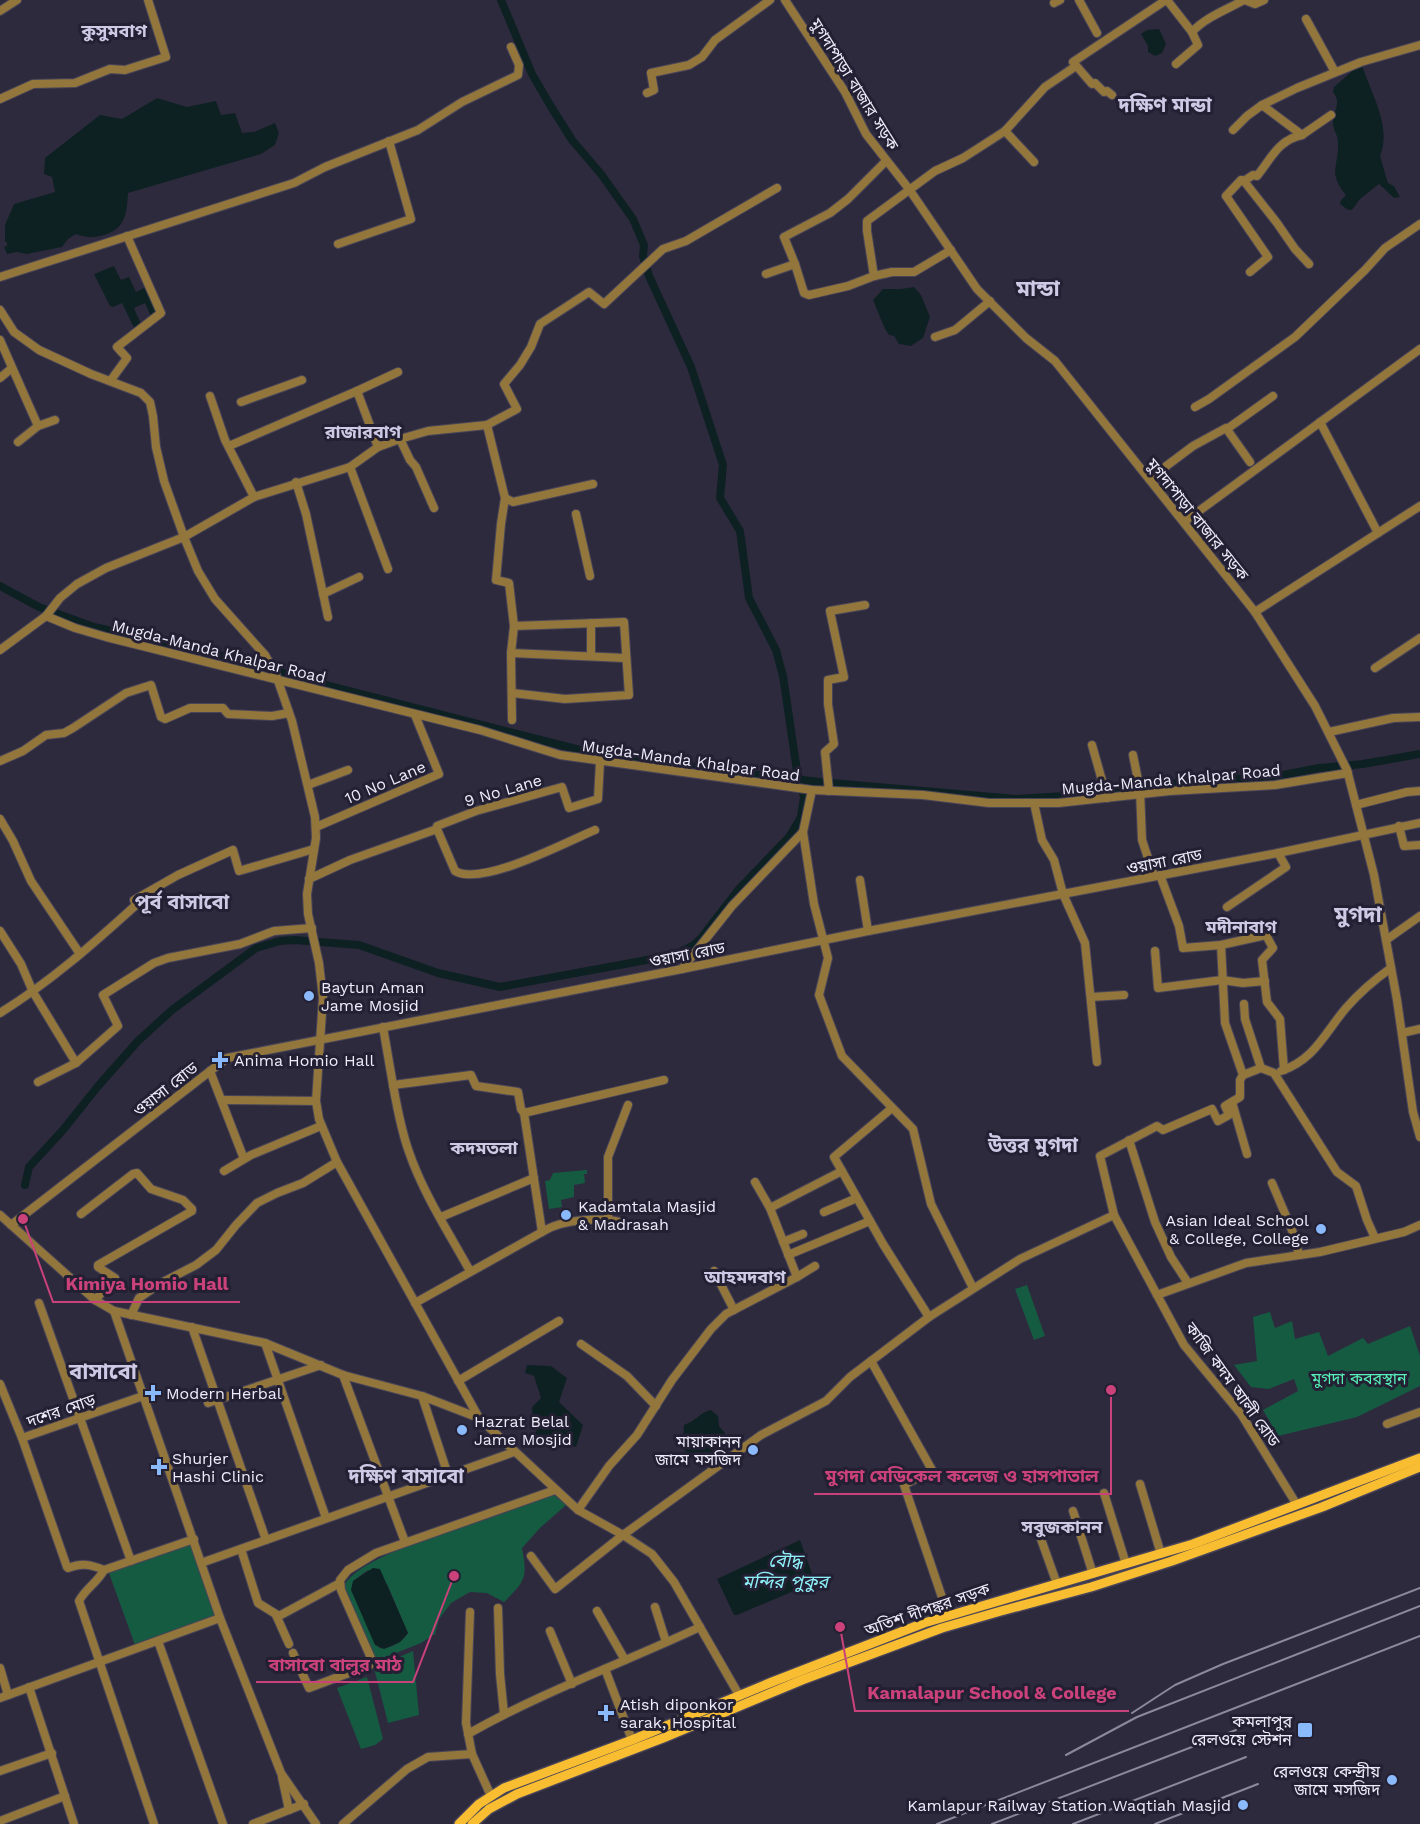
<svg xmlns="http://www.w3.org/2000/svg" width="1420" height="1824" font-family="'Work Sans','Noto Sans Bengali',sans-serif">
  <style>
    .green { fill: #155b42; fill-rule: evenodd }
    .water { fill: #0e2122 }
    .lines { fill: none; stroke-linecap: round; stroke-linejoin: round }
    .canal { stroke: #0e2122; stroke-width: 8 }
    .minor-casing { stroke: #494558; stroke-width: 10 }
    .major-casing { stroke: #494558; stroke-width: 12 }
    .minor { stroke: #92763c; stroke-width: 8 }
    .major { stroke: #f9bd31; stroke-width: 9 }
    .rail { stroke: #8c899a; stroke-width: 2 }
    .poi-dot { fill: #8bbafc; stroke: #242034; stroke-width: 2 }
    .labels { text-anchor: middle; stroke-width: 6; stroke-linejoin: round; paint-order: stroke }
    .street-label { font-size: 16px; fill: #eeecfa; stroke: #242034 }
    .poi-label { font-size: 16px; fill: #eeecfa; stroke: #242034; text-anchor: start }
    .park-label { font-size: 16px; fill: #56f2b7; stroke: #242034 }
    .neighbourhood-label { font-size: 18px; font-weight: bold; fill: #cec9e5; stroke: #242034 }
    .water-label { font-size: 18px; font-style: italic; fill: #8df0f8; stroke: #242034 }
    .quarter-label { font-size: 20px; font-weight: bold; fill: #cec9e5; stroke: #242034 }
    .district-label { font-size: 22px; font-weight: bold; fill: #cec9e5; stroke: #242034 }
    .leader { fill: none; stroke: #cb427b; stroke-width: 2 }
    .callout-dot { fill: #cb427b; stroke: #242034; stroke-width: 2 }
    .callout-label { font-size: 18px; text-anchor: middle; font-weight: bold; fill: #cb427b; stroke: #242034; stroke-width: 6; stroke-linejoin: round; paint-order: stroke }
  </style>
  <rect width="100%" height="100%" fill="#2e2a3e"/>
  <!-- green -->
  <g class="green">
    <path d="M587,1170V1174H584L585,1183L574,1185V1197L561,1200L562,1207L549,1209L545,1181L550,1180L553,1173Z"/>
    <path d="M1027,1285L1045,1336L1034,1340L1015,1289Z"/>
    <path d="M1270,1312L1275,1328L1292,1321L1295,1339L1319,1332L1328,1356L1363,1338L1368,1344L1410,1326L1420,1356V1386L1357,1417L1278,1436L1263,1410L1298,1391L1294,1379L1269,1389L1251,1387L1234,1365L1257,1361L1253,1317Z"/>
    <path d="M552,1493L566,1505L540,1528L522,1548C528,1578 525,1581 504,1602L487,1593L470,1592L451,1603L439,1619L435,1634L421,1643L381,1659L374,1657L349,1604L344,1586C358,1556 464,1527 496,1516C515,1510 533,1501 552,1493ZM368,1570L387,1584L408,1633C403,1642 389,1650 379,1648L353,1581Z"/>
    <path d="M191,1544L216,1616L135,1645L109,1573Z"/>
    <path d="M413,1651L419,1715L388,1723L374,1668Z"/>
    <path d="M367,1677L383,1739L375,1745L361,1749L337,1688Z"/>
  </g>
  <!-- water -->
  <g class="water">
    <path d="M1159,29L1166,44L1162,53L1155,56L1148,52V46L1141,34L1147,30Z"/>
    <path d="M1359,65L1363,68C1372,95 1392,128 1380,156C1383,165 1385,175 1388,183L1394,186L1400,197L1394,198L1379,184L1360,199L1352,210H1348L1340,204L1341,200L1346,195C1327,172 1339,167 1338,142C1338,135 1333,130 1333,123C1333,111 1342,103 1333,92L1334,87Z"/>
    <path d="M157,98L187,107L216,101L221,115L235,113L242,133L254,132L275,123L279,133L275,145L261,154L128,193C127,212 126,229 104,235C93,238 87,238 76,234L68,239L62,247L27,254L17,252L7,254L4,247L7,246V242H5V225L14,204L55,192L52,177L44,174L45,158L100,115L122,119Z"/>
    <path d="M114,266L121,280L129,277L136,292L146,287L156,311L151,317L145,303L134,308L141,324L134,328L122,303L113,307L110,306L94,274Z"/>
    <path d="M914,287L921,295L930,317L923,338L911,346L899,344L894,336L889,335L885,329L873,300L883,289H901Z"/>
    <path d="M527,1365L551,1366L567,1378L559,1402L583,1425L576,1447L544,1435L537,1442L531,1440L537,1430L533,1420L532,1407L541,1398L534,1376L525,1373Z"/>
    <path d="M711,1410L718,1416L719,1426L725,1433L717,1442L713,1453L701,1460L685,1451L683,1440L684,1425C696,1421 699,1413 711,1410Z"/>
    <path d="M800,1540L815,1582L737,1615H734L717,1579Z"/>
    <path d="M373,1568L380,1569L408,1633L400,1642L384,1649L375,1645L351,1590L353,1581Z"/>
  </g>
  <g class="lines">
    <!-- canal -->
    <g class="canal">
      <path d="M0,586L39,607L94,627L208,652L334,687L588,752L718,770L820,782L1016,799L1080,795L1119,789L1190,782L1278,776L1319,768L1363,764L1420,754"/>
      <path d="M25,1185L29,1167L63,1130L99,1085L138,1041L172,1010L256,948L280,941L294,940L359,945L438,973L500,987L674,955L694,945L702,937L739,889L789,837L801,817L804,797L797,771L783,676L776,650L749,598L740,531L720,498L723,465L691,367L649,276L643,256L644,245L633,219L601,174L572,140L550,105L532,74L501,0"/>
    </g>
    <defs>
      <g id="minor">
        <path d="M785,0L845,92L866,134L909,189L977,289L1026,338L1055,361L1255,612L1315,706L1347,770L1374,875L1397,1000L1413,1112L1420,1137"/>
        <path d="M1079,0L1097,33"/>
        <path d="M1167,0L1192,32C1206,17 1226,10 1244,0"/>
        <path d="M1245,0L1255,4L1264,0"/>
        <path d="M1054,3L1060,0"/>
        <path d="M0,11L17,0"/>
        <path d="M1306,19L1335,72"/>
        <path d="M1176,64L1198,45L1192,32"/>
        <path d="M647,93L654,90L651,73L689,65L702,57L715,40L770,0"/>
        <path d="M1112,95L1107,91L1104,92L1095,83L1092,84L1073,62L1166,0"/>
        <path d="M0,99L33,84L75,83L110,69L125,70L166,57L148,0"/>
        <path d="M1331,115L1302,135L1262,105L1297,88L1361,62L1420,45"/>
        <path d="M1233,130L1247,116L1262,105"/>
        <path d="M1005,131L1034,162"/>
        <path d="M1302,135C1278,140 1271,159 1257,176L1253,175L1244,181L1277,223L1295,249L1309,264"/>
        <path d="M1245,181L1241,180L1226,196L1268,257L1250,272"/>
        <path d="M338,244L411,219L389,141"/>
        <path d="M795,264L784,237L830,213L848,199L886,161"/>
        <path d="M766,274L795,264L804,293L809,295L848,286L874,276L892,272H914L951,250"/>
        <path d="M874,276L867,231V221L935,171L963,158L1005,131L1045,87L1076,66"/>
        <path d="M0,277L294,183L325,167L418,130L462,102L518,75L519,65L511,47"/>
        <path d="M0,310L14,332L39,350L91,374L141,393L150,402L153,416L156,447L164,481L184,537L198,571L215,599L265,655L276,675L292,721L315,817L316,838L307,894L308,914L319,963L323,998L316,1101L319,1119L337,1162L479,1418"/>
        <path d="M935,337L955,330L990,301"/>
        <path d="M0,340L38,426L55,420"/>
        <path d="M0,378L12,368"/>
        <path d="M111,380L127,358L117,347L161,313L127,236"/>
        <path d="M210,396L225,440L254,497"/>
        <path d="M241,402L302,380"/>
        <path d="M1195,407L1209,399L1295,337L1365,270L1385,248L1420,224"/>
        <path d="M1320,422L1378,533"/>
        <path d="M487,425L505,498L501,524L496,580L509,583L514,626L511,653L512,720"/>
        <path d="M1227,429L1273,396"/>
        <path d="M400,439L410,460L416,467L434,508"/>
        <path d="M18,442L38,426"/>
        <path d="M229,446L357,391"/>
        <path d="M378,447L357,391L398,372"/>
        <path d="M350,467L388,569"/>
        <path d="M1149,479L1193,446L1226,428L1250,462"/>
        <path d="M296,482L306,514L328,617"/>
        <path d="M505,498L513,502L593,484"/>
        <path d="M576,514L590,576"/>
        <path d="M1184,522L1420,349"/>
        <path d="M323,594L359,577"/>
        <path d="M1255,612L1420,506"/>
        <path d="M46,616L75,628L106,637L480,730L560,755L812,790L923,795L989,803H1058L1170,791L1275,785L1348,773"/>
        <path d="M0,650L46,616L60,598L77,584L106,568L184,537L254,497L350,467L378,447L400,439L428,431L487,425L517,409L504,384L520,365L531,347L540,324L589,292L604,304L663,249L686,241L777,188"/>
        <path d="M511,653L625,658"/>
        <path d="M591,656V623"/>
        <path d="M1375,668L1420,638"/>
        <path d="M512,693L565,699L629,695L624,622L514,626"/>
        <path d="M1329,732L1393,718L1420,717"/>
        <path d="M1092,745L1107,798"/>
        <path d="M1133,755L1140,790L1142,840L1154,876"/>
        <path d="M0,761L23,751L46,735L64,733L73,728L126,693L151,685L161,717L165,719L190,708H223L228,714L272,716L289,713"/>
        <path d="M308,785L348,770"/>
        <path d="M812,790L803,832L814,904L828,958L819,995L842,1056L913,1129L931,1204L973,1288"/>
        <path d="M829,791L825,752L834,744L828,704V680L844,677L830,611L865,605"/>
        <path d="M1034,803L1042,840L1054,860L1063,894L1085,943L1097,1062"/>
        <path d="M1356,805L1407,792L1420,791"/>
        <path d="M0,819L13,841L31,881L80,954"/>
        <path d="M1399,826L1404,846L1420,845"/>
        <path d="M316,827L439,774L415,715"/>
        <path d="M437,829V826L476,811L562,787L569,808L598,799L600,762"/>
        <path d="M1160,875L1179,926L1183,948L1221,945L1266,935L1273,948L1262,960L1267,1002L1280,1019L1284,1070"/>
        <path d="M309,879L350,860L437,829L455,871C482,887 566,842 595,830"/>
        <path d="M860,880L868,931"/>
        <path d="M1227,907L1286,867L1278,853"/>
        <path d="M0,931L21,964L33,992L76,1063"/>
        <path d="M1386,940L1420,916"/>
        <path d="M1221,945L1225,1023L1243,1075L1240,1080V1097L1225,1106L1229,1115L1218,1121L1212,1109L1163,1130L1157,1126L1100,1156L1114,1215L1184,1345L1241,1414L1297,1505"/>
        <path d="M1155,951L1158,988L1222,980L1243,983L1265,981"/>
        <path d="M682,969L732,906L803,832"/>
        <path d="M1091,997L1124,995"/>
        <path d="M1244,1004L1245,1019L1261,1068"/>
        <path d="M0,1013C50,982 93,944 136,905L134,900L178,875L233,850L239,871L314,849"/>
        <path d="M383,1027L393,1085"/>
        <path d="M1402,1033L1420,1029"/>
        <path d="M210,1071L244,1159"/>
        <path d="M1281,1071C1315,1059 1324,1034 1346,1008C1360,992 1374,980 1391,968"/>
        <path d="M1243,1075L1261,1068L1274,1073L1337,1172L1356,1186L1367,1220L1375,1238"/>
        <path d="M38,1082L76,1063L118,1026L103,995L154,963L168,958L240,944L274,931L312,928"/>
        <path d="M222,1100L316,1101"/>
        <path d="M1232,1102L1247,1154"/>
        <path d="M892,1108L834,1157L883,1244L929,1317"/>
        <path d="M524,1113L664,1080"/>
        <path d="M1129,1140L1155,1222L1171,1257L1188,1283"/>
        <path d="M224,1171L251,1155L321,1126"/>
        <path d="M755,1182L770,1208L797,1277L815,1266"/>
        <path d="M1272,1183L1294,1235L1299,1255"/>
        <path d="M770,1208L842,1171"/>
        <path d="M824,1212L857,1198"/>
        <path d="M81,1214L133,1174L137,1173L151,1189L183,1200L192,1209V1211L98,1265V1267L115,1278L95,1300"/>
        <path d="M0,1215L95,1300L114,1311L220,1618L281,1773L316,1824"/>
        <path d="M441,1217L534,1178"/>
        <path d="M608,1220V1157L628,1105"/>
        <path d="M11,1225L227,1058L682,969L868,931L1278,853L1420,823"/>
        <path d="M542,1232C562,1219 605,1216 627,1224"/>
        <path d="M783,1242L803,1234"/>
        <path d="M788,1255L870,1221"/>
        <path d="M714,1271L734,1310"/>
        <path d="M1157,1295L1246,1263L1320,1252L1404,1232L1420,1225"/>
        <path d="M39,1303L131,1561"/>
        <path d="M415,1303L542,1232L524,1113L521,1109L518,1092L476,1086L471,1075L393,1085C397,1107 401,1130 409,1152C423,1193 449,1233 470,1271"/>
        <path d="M114,1311L265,1343L343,1375L422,1396L479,1418L578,1510L623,1535L652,1554L674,1582L739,1695"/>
        <path d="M131,1315L139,1298L161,1283L196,1265L216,1250L236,1225L257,1203L277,1193L303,1183L337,1162"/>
        <path d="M192,1327L266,1540"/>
        <path d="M265,1343L326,1518"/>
        <path d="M581,1344L627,1376L656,1406"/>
        <path d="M871,1361L932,1470L904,1485L948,1615"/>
        <path d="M343,1375L405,1542"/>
        <path d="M458,1381L559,1321"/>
        <path d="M0,1384L22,1438L67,1567L68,1568C82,1563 90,1564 104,1570"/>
        <path d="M422,1396L448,1475"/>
        <path d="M208,1403L321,1365"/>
        <path d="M1387,1424L1420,1412"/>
        <path d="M22,1438L143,1396"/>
        <path d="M1140,1484L1161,1554"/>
        <path d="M1104,1493L1126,1564"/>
        <path d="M578,1510L609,1466L637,1435L672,1380L711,1329L726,1314L797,1277"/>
        <path d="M1073,1511L1093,1574"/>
        <path d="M1036,1525L1057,1584"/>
        <path d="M241,1549L258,1603L279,1616L340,1583"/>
        <path d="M531,1556L555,1589L623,1535L761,1435L826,1401L850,1377L929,1317L1020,1259L1114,1215"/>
        <path d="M201,1563L514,1452"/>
        <path d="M655,1607L666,1642"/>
        <path d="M498,1608L500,1674L504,1714"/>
        <path d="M597,1611L625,1660"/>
        <path d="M470,1612L466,1723L472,1754L491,1796"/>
        <path d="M276,1615L289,1644"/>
        <path d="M550,1631L572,1684"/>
        <path d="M158,1641L223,1824"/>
        <path d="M293,1653L309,1688L370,1665L371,1658L341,1590L340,1580L348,1570L376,1553L555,1490"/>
        <path d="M0,1668L8,1695"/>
        <path d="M605,1669L632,1740"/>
        <path d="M29,1687L74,1824"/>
        <path d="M0,1698L220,1618"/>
        <path d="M468,1734C542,1692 623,1663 700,1627"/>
        <path d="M0,1771L52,1753"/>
        <path d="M282,1777L289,1810"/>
        <path d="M0,1821L65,1796"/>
        <path d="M154,1824L79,1601C85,1589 98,1582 104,1570L194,1539"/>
        <path d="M253,1824L304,1804"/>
        <path d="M343,1824L407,1769L428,1757L472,1754"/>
      </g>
      <g id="major">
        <path d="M459,1824L479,1804L504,1788L632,1740L772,1682L924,1623L1193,1544L1420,1458"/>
        <path d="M472,1824L489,1809L517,1794L663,1738L802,1680L942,1628L1001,1611L1091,1587L1172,1561L1322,1507L1420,1467"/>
      </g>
    </defs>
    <!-- minor casing -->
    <use href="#minor" class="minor-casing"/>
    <!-- major casing -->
    <use href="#major" class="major-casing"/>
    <!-- minor -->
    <use href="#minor" class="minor"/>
    <!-- major -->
    <use href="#major" class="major"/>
    <!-- rail -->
    <g class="rail">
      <path d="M1132,1713L1175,1685L1223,1664L1420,1588"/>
      <path d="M1066,1755L1137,1717L1420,1606"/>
      <path d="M937,1824L1420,1636"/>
      <path d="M992,1824L1236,1730"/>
      <path d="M1073,1824L1246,1757"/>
      <path d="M1155,1824L1258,1784"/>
    </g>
  </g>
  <!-- markers -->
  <g class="poi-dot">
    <circle cx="309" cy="996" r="6"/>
    <path d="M217 1051h6v6h6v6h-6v6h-6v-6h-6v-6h6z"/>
    <circle cx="566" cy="1215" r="6"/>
    <circle cx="1321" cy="1229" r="6"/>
    <path d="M150 1384h6v6h6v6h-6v6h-6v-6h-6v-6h6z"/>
    <circle cx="462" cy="1430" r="6"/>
    <circle cx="753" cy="1450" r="6"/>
    <path d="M156 1458h6v6h6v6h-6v6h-6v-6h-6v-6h6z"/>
    <path d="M603 1704h6v6h6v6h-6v6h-6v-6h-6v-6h6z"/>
    <rect x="1297" y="1722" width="16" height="16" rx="3"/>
    <circle cx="1392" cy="1780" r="6"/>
    <circle cx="1243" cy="1805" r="6"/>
  </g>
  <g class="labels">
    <!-- street labels -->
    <g class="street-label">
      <text transform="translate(855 84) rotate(58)" y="6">মুগদাপাড়া বাজার সড়ক</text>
      <text transform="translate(1198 519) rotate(51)" y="6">মুগদাপাড়া বাজার সড়ক</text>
      <text transform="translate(219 651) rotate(14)" y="6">Mugda-Manda Khalpar Road</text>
      <text transform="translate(691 760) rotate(8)" y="6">Mugda-Manda Khalpar Road</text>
      <text transform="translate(1171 779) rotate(-5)" y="6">Mugda-Manda Khalpar Road</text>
      <text transform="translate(385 782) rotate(-23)" y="6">10 No Lane</text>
      <text transform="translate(503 790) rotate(-16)" y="6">9 No Lane</text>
      <text transform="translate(1164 861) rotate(-11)" y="6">ওয়াসা রোড</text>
      <text transform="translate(687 954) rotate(-11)" y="6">ওয়াসা রোড</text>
      <text transform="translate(165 1089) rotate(-38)" y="6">ওয়াসা রোড</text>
      <text transform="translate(1233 1384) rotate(54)" y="6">কাজি কদম আলী রোড</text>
      <text transform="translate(61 1410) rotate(-19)" y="6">দশের মোড়</text>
      <text transform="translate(927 1609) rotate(-19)" y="6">অতিশ দীপঙ্কর সড়ক</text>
    </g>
    <!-- poi labels -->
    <g class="poi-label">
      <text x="321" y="993">Baytun Aman<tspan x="321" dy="18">Jame Mosjid</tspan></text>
      <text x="234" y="1066">Anima Homio Hall</text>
      <text x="578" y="1212">Kadamtala Masjid<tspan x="578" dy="18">&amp; Madrasah</tspan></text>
      <text x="1309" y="1226" text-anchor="end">Asian Ideal School<tspan x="1309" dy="18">&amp; College, College</tspan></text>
      <text x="166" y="1399">Modern Herbal</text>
      <text x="474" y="1427">Hazrat Belal<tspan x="474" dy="18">Jame Mosjid</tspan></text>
      <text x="741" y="1447" text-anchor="end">মায়াকানন<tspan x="741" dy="18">জামে মসজিদ</tspan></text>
      <text x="172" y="1464">Shurjer<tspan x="172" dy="18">Hashi Clinic</tspan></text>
      <text x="620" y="1710">Atish diponkor<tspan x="620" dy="18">sarak, Hospital</tspan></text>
      <text x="1292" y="1727" text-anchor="end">কমলাপুর<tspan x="1292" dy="18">রেলওয়ে স্টেশন</tspan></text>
      <text x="1380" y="1777" text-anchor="end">রেলওয়ে কেন্দ্রীয়<tspan x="1380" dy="18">জামে মসজিদ</tspan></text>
      <text x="1231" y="1811" text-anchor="end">Kamlapur Railway Station Waqtiah Masjid</text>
    </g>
    <!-- park labels -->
    <g class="park-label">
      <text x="1359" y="1384">মুগদা কবরস্থান</text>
    </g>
    <!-- neighbourhood labels -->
    <g class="neighbourhood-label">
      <text x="114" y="37">কুসুমবাগ</text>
      <text x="363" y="438">রাজারবাগ</text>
      <text x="1241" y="933">মদীনাবাগ</text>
      <text x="484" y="1154">কদমতলা</text>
      <text x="745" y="1283">আহমদবাগ</text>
      <text x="1062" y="1533">সবুজকানন</text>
    </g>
    <!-- water labels -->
    <g class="water-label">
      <text x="785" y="1567">বৌদ্ধ<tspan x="785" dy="21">মন্দির পুকুর</tspan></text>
    </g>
    <!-- quarter labels -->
    <g class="quarter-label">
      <text x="1165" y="112">দক্ষিণ মান্ডা</text>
      <text x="182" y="909">পূর্ব বাসাবো</text>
      <text x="1033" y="1152">উত্তর মুগদা</text>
      <text x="406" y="1483">দক্ষিণ বাসাবো</text>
    </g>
    <!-- district labels -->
    <g class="district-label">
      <text x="1038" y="296">মান্ডা</text>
      <text x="1358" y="922">মুগদা</text>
      <text x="103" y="1379">বাসাবো</text>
    </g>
  </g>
  <!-- callouts -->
  <path class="leader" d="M23 1219L53 1302H240M1111 1390L1111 1494H814M454 1576L413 1682H256M840 1627L855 1711H1129"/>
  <g class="callout-dot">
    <circle cx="23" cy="1219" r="6"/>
    <circle cx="1111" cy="1390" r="6"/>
    <circle cx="454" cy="1576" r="6"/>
    <circle cx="840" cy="1627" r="6"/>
  </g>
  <g class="callout-label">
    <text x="147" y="1290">Kimiya Homio Hall</text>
    <text x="962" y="1482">মুগদা মেডিকেল কলেজ ও হাসপাতাল</text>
    <text x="335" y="1671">বাসাবো বালুর মাঠ</text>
    <text x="992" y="1699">Kamalapur School &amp; College</text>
  </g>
</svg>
